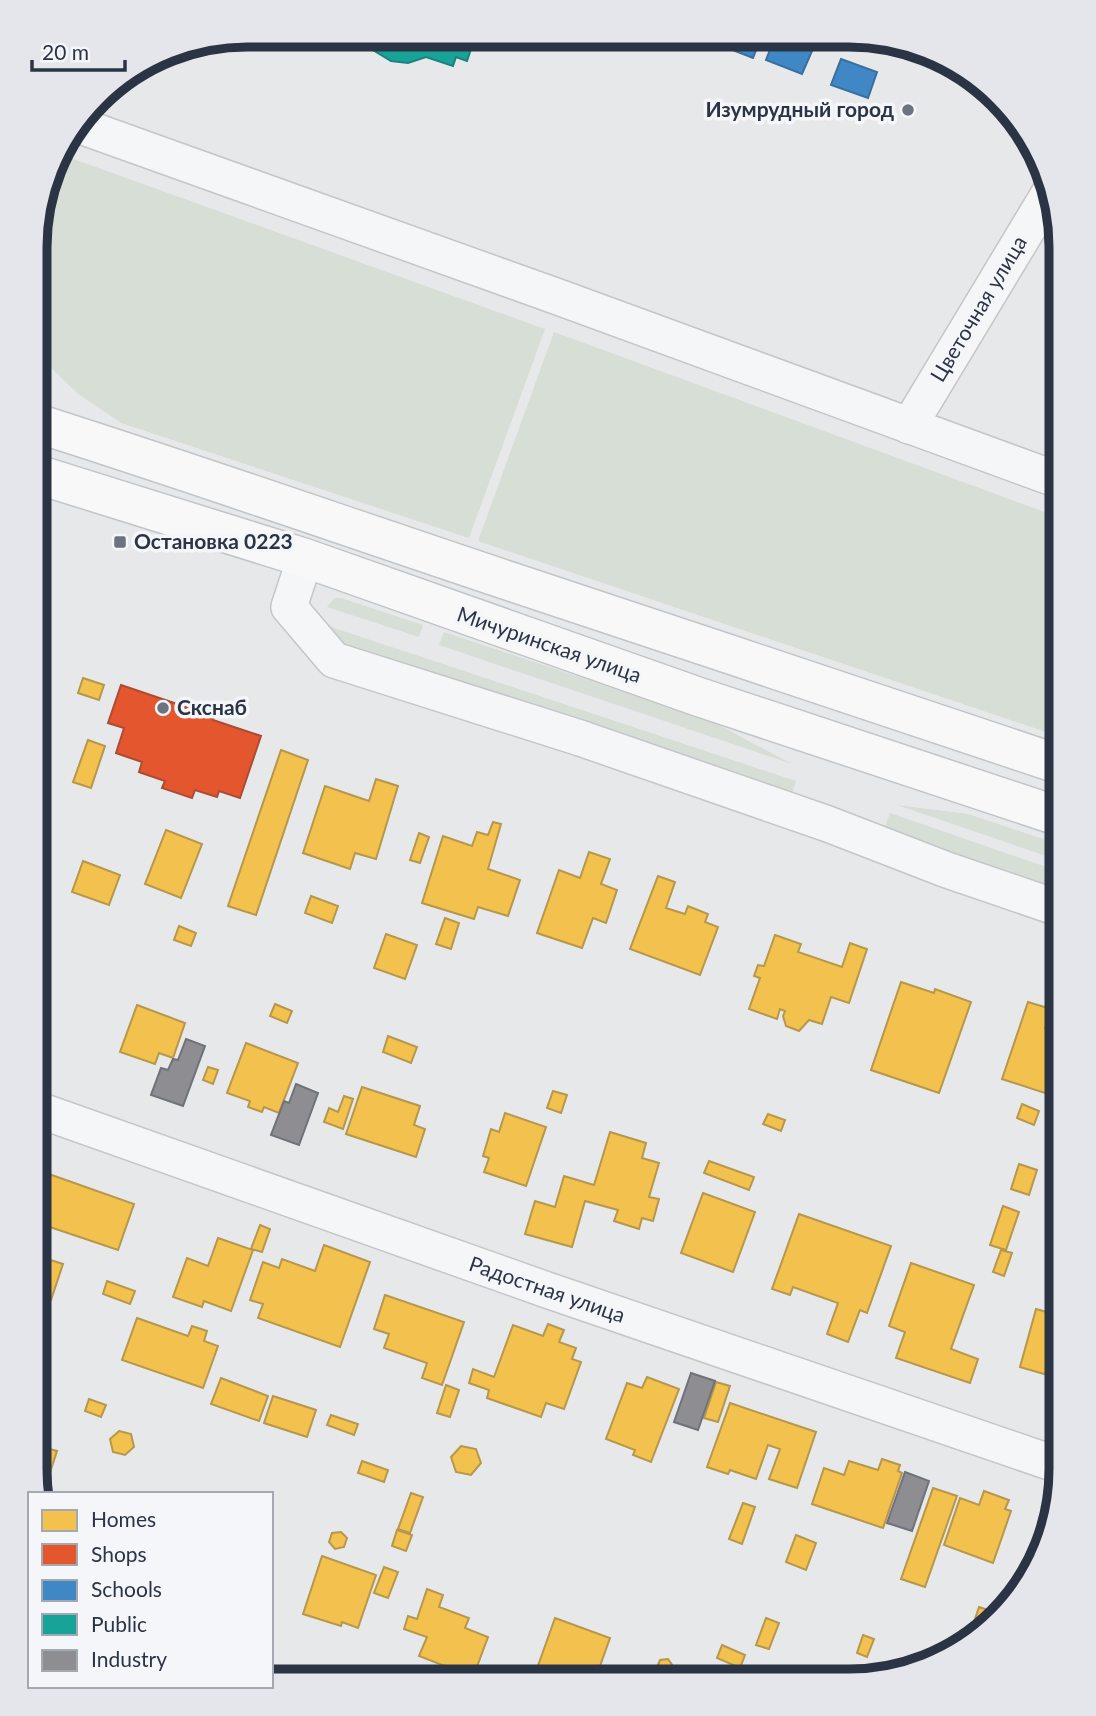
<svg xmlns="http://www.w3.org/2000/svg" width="1096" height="1716" font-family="Lato,sans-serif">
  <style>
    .green { fill: #d6ded6 }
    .homes { fill: #f2c14e; stroke: #b6974b; stroke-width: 2 }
    .shops { fill: #e4572e; stroke: #ac4c35; stroke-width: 2 }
    .schools { fill: #3f88c5; stroke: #396f9f; stroke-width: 2 }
    .public { fill: #17a398; stroke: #1d827f; stroke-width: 2 }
    .industry { fill: #8d8d92; stroke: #70727b; stroke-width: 2 }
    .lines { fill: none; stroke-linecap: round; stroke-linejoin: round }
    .minor-casing { stroke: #c4c6c8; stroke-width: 38 }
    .primary-casing { stroke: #c2c5c8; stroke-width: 41 }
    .minor { stroke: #f5f6f7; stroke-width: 35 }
    .primary { stroke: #f8f8f8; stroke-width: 38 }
    .poi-dot { fill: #6c737f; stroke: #f4f6f9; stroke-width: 2.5 }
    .labels { text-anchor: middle; stroke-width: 7; stroke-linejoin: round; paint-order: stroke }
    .poi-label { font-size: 21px; font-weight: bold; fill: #2b3445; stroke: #f4f6f9; text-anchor: start }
    .street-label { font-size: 21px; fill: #2b3445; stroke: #f4f6f9 }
    .rim { fill: none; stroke: #2b3445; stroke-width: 9 }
  </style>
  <rect width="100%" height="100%" fill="#e6e8ea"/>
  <!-- green -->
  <g class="green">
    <path d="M57,153L545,329L469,538L121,423L77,393L37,354V220Z"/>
    <path d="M554,332L1061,518V737L478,541Z"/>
    <path d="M335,598H341L423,625L419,637L327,607Z"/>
    <path d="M322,624L796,781L790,798L414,673L337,642Z"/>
    <path d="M444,632L709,720L792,764L439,645Z"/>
    <path d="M897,805L968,814L1061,845V861Z"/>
    <path d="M890,813L1061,872V890L884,829Z"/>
  </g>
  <!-- homes -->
  <g class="homes">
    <path d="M83,678L104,685L99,700L78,693Z"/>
    <path d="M88,740L105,746L91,788L73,782Z"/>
    <path d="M281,750L308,760L256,915L228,906Z"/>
    <path d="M376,779L398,786L376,859L355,853L350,869L303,853L325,786L369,801Z"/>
    <path d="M493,822L501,824L488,869L520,880L508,916L478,907L474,919L422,903L443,836L472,846L477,832L488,835Z"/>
    <path d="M166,830L202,844L181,898L145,884Z"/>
    <path d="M419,833L429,837L420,863L410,860Z"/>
    <path d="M589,852L610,859L601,884L617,890L606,923L593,918L582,948L537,933L559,870L580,878Z"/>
    <path d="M83,861L120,875L109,905L72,892Z"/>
    <path d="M658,876L675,882L666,908L685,914L688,906L708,914L705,922L718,927L700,975L630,949Z"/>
    <path d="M311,896L338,906L332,923L305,913Z"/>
    <path d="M445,918L459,923L451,949L436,944Z"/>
    <path d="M179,926L196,933L191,946L174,940Z"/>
    <path d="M386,934L417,945L405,979L374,968Z"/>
    <path d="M775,935L801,944L798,952L842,967L850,943L867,949L849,1003L831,997L822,1024L809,1020L799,1031L786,1026L783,1016L785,1011L780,1009L777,1019L749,1009L760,978L754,976L758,965L764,966Z"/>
    <path d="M901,982L934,993L935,989L971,1002L939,1093L871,1070Z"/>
    <path d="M1028,1002L1051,1009L1045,1028L1061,1033V1064L1051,1095L1002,1079Z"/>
    <path d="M275,1004L292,1011L287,1023L270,1016Z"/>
    <path d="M137,1005L185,1023L173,1058L159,1053L155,1064L120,1052Z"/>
    <path d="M388,1036L417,1047L411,1063L383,1052Z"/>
    <path d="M246,1043L298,1063L279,1113L264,1107L262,1112L248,1107L250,1101L227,1093Z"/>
    <path d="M208,1067L218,1070L213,1084L203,1080Z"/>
    <path d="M362,1087L420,1106L414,1125L425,1129L416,1157L346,1134Z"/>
    <path d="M553,1091L567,1095L561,1113L547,1108Z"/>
    <path d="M344,1096L353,1099L343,1129L324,1122L329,1108L338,1112Z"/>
    <path d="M1022,1104L1039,1111L1034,1125L1017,1118Z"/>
    <path d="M505,1113L546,1127L526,1186L484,1172L489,1158L483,1156L491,1129L499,1132Z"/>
    <path d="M768,1114L785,1120L781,1131L763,1124Z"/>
    <path d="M610,1132L646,1143L642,1158L659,1163L649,1197L659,1199L653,1221L642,1218L639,1229L614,1221L618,1210L585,1201L572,1247L525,1234L535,1201L555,1207L564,1176L594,1185Z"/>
    <path d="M709,1161L754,1177L749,1190L704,1173Z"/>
    <path d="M1019,1164L1037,1170L1029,1195L1011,1189Z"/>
    <path d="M46,1173L134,1204L118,1250L35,1222V1202Z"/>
    <path d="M703,1193L755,1212L733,1272L681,1253Z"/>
    <path d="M1003,1206L1019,1212L1006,1250L990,1245Z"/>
    <path d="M799,1214L891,1246L867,1313L860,1310L848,1342L827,1334L838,1303L793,1287L790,1295L772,1289Z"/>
    <path d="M260,1225L270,1229L262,1252L251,1249Z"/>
    <path d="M218,1238L253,1250L231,1311L204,1301L202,1307L173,1297L187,1258L208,1266Z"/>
    <path d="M324,1245L370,1262L340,1347L258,1318L263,1304L250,1300L263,1262L279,1268L282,1259L315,1271Z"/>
    <path d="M1001,1250L1012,1253L1004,1276L993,1272Z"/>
    <path d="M41,1257L63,1264L51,1300L35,1295V1275Z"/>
    <path d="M911,1263L974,1285L951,1349L978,1359L970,1383L896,1358L905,1332L889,1326Z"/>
    <path d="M107,1281L135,1291L130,1304L103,1294Z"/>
    <path d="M385,1295L464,1322L442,1385L422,1378L427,1363L384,1348L389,1334L374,1329Z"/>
    <path d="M1036,1309L1061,1316V1379L1020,1367Z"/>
    <path d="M137,1318L188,1336L192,1326L207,1331L204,1341L218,1346L203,1388L122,1360Z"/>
    <path d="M548,1324L564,1330L559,1342L576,1348L572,1359L581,1362L564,1409L546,1403L541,1417L487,1398L489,1390L469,1383L473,1369L494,1377L513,1325L543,1336Z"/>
    <path d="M647,1377L679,1389L651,1462L633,1455L635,1450L606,1439L627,1383L642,1388Z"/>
    <path d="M221,1378L268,1396L259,1421L211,1404Z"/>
    <path d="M716,1382L730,1386L718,1422L704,1418Z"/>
    <path d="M446,1385L459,1390L450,1417L437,1413Z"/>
    <path d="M273,1396L316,1410L307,1437L264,1423Z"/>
    <path d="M89,1399L106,1405L101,1417L85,1411Z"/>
    <path d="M730,1403L816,1432L797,1488L769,1479L780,1449L768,1445L756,1479L730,1470L728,1474L707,1467Z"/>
    <path d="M331,1415L358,1424L354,1435L327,1425Z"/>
    <path d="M119,1431L131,1434L134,1447L125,1455L113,1452L110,1439Z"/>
    <path d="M35,1438L41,1440L39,1446L57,1451L43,1494H40L35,1468Z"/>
    <path d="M461,1446L476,1449L481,1463L471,1475L456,1472L451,1457Z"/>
    <path d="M882,1459L900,1465L898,1471L902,1473L883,1528L812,1504L824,1468L844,1475L849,1461L878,1470Z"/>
    <path d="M362,1461L388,1470L384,1482L358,1473Z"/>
    <path d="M933,1488L957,1496L925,1587L901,1579Z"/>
    <path d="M984,1491L1009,1500L1005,1509L1011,1511L993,1563L944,1545L960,1498L979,1505Z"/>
    <path d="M411,1493L423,1497L410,1533L398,1529Z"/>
    <path d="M743,1503L755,1507L742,1544L729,1539Z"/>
    <path d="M397,1530L412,1535L406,1551L392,1546Z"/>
    <path d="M341,1532L347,1538L344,1547L335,1549L329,1542L332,1533Z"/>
    <path d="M796,1535L816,1543L806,1570L786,1562Z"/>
    <path d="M322,1556L376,1575L358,1628L342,1622L341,1626L303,1614Z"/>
    <path d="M384,1567L398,1572L388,1598L374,1593Z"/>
    <path d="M427,1589L443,1595L439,1607L469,1618L465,1628L488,1637L472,1680L445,1679L450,1668L419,1656L427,1637L404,1629L408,1616L417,1619Z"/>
    <path d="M979,1607L997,1613L970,1634Z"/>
    <path d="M555,1618L610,1638L595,1680H546L547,1678L535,1674Z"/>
    <path d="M766,1618L779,1623L769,1649L756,1645Z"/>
    <path d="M863,1635L874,1639L867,1657L857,1653Z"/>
    <path d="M722,1645L745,1655L740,1668L717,1658Z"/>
    <path d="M668,1659L673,1666L669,1673L662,1674L657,1667L660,1660Z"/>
    <path d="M844,1668L857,1673L855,1680L840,1681Z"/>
  </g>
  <!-- shops -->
  <path class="shops" d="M121,685L186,707L188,703L215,712L213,720L261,736L240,798L219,791L217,797L195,790L192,798L162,788L165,781L139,772L142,762L116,753L124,728L108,723Z"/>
  <!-- schools -->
  <g class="schools">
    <path d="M720,36L761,37L753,58L717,44Z"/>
    <path d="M775,37L812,51L802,74L766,60Z"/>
    <path d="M841,59L877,72L868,98L831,85Z"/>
  </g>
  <!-- public -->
  <path class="public" d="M363,35L494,36L490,46L474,40L467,61L456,57L453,66L426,57L408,63L391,61L373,50Z"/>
  <!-- industry -->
  <g class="industry">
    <path d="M36,975L49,980L39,1008L36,1006Z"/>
    <path d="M186,1039L205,1046L183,1106L151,1095L161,1068L168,1070L173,1059L178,1060Z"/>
    <path d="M296,1084L318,1093L299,1145L271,1135L284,1101L289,1103Z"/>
    <path d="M691,1373L715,1381L698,1430L674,1422Z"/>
    <path d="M905,1472L929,1481L912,1531L887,1523Z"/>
  </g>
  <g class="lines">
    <defs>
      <g id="minor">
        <path d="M78,125L561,298L1061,481"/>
        <path d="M909,426L1050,192"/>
        <path d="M305,558L289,607L334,660L580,738L828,824L947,870L1061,909"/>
        <path d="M36,1109L547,1290L1061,1466"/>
      </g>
      <g id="primary">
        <path d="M36,423C197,474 356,530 515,583C697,644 879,703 1061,765"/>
        <path d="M36,474L305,558L699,697L1061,817"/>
      </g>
    </defs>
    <!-- minor casing -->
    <use href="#minor" class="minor-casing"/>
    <!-- primary casing -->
    <use href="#primary" class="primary-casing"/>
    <!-- minor -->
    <use href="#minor" class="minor"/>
    <!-- primary -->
    <use href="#primary" class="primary"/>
  </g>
  <!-- markers -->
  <g class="poi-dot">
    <circle cx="908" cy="110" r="7"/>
    <rect x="113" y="535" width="14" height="14" rx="3.5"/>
    <circle cx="163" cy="708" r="7"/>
  </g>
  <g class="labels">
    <!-- poi labels -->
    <g class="poi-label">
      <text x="894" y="117" text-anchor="end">Изумрудный город</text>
      <text x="134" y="549">Остановка 0223</text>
      <text x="177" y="715">Скснаб</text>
    </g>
    <!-- street labels -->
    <g class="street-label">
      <text transform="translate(979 309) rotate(-59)" y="7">Цветочная улица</text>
      <text transform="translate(549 645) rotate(19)" y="7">Мичуринская улица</text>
      <text transform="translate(547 1290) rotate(19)" y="7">Радостная улица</text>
    </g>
  </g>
  <!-- crop -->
  <path d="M0 0H1096V1716H0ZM247 47H849A200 200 0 0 1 1049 247V1469A200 200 0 0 1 849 1669H247A200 200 0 0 1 47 1469V247A200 200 0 0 1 247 47Z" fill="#e4e6eb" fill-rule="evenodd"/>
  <path class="rim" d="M247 47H849A200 200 0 0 1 1049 247V1469A200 200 0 0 1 849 1669H247A200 200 0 0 1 47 1469V247A200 200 0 0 1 247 47Z"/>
  <!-- legend -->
  <rect x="28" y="1492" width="245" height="196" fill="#f4f6f9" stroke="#a4a8b1" stroke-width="2"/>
  <rect x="42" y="1510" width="35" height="21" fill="#f2c14e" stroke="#a4a8b1" stroke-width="2"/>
  <text x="91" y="1527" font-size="21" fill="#2b3445">Homes</text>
  <rect x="42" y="1544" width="35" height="21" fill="#e4572e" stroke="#a4a8b1" stroke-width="2"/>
  <text x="91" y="1562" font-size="21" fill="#2b3445">Shops</text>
  <rect x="42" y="1580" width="35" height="21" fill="#3f88c5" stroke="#a4a8b1" stroke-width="2"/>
  <text x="91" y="1597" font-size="21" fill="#2b3445">Schools</text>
  <rect x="42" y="1614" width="35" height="21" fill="#17a398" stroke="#a4a8b1" stroke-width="2"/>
  <text x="91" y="1632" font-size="21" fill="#2b3445">Public</text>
  <rect x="42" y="1650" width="35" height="21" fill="#8d8d92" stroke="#a4a8b1" stroke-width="2"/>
  <text x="91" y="1667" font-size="21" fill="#2b3445">Industry</text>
  <!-- scale -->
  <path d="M32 60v10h93v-10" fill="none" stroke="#2b3445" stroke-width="3.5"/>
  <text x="42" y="60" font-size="21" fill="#2b3445" stroke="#f4f6f9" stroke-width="5" paint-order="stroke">20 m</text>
</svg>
